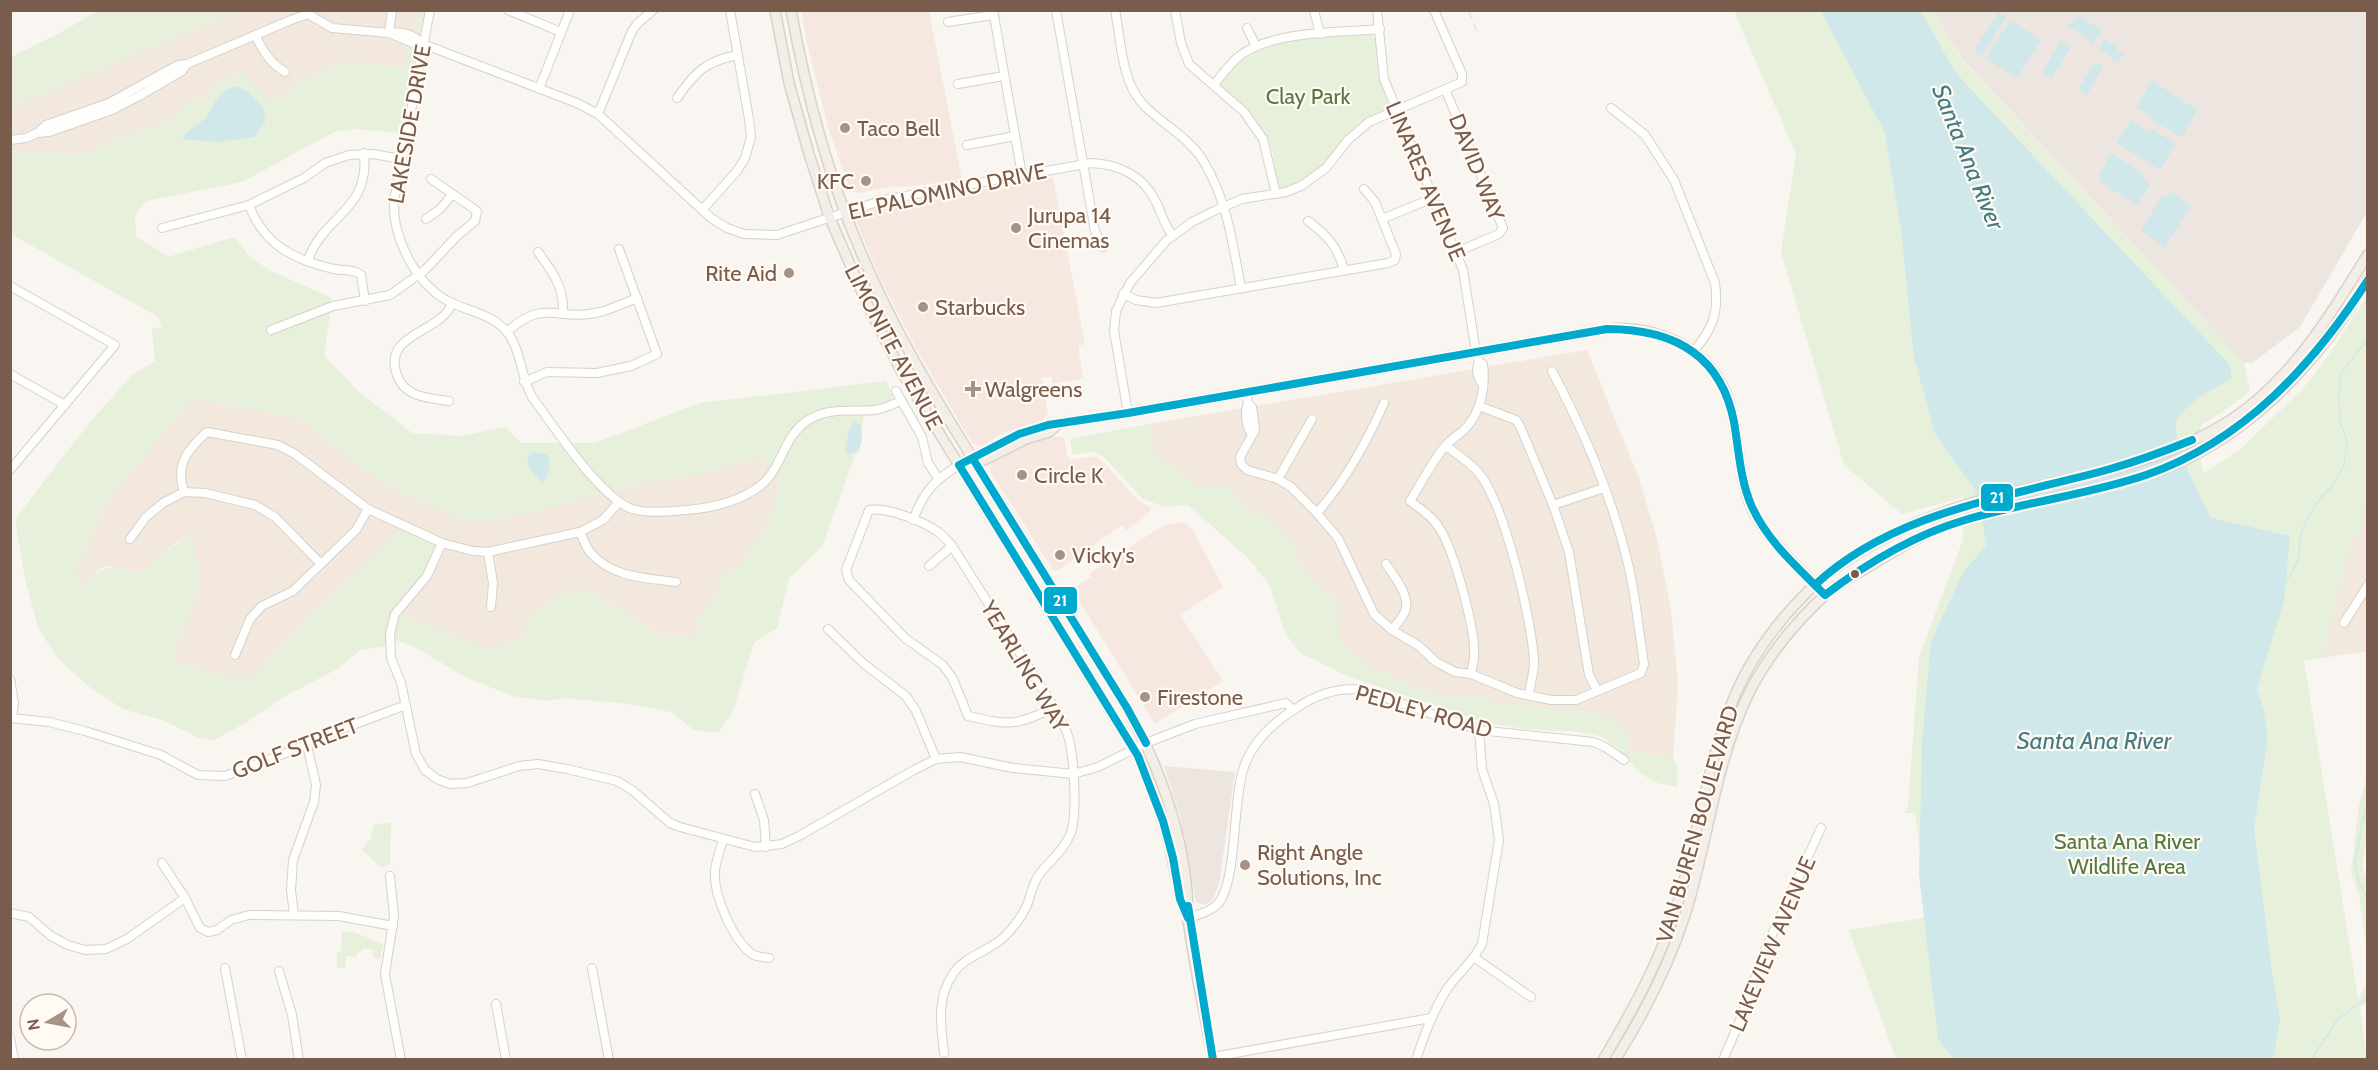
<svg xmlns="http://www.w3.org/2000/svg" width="2378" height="1070" font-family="Cabin,sans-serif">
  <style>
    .residential { fill: #f2e8de }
    .commercial { fill: #f6e8e1 }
    .industrial { fill: #ede5e0 }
    .green { fill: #e7f0db; fill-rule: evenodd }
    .water { fill: #d0e8ea }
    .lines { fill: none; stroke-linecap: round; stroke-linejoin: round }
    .stream { stroke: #d0e8ea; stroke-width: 1.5 }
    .minor-casing { stroke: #d7d1cb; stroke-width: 10 }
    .major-casing { stroke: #dad1cc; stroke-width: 12 }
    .minor { stroke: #fefefd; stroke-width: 8 }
    .major { stroke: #f3eee8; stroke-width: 9 }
    .rail { stroke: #e6e3e7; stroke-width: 1.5; stroke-dasharray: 9 6; stroke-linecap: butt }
    .bus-1-casing { stroke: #fffaf3; stroke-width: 12 }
    .bus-1 { stroke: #00a9ce; stroke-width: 8 }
    .poi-dot { fill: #a69286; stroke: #fffaf3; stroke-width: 2 }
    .bus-dot { fill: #7a5c4d; stroke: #fffaf3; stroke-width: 2 }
    .labels { text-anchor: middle; stroke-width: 4.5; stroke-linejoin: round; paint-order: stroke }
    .park-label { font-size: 22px; fill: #537a41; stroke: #fffaf3 }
    .street-label { font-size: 22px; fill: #7a5c4d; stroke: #fffaf3 }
    .poi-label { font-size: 22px; fill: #7a5c4d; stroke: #fffaf3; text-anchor: start }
    .water-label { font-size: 24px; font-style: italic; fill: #437c86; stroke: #fffaf3 }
    .line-badge { stroke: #fffaf3; stroke-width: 2 }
    .badge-label { font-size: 16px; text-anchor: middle; font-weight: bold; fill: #fff }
  </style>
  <rect width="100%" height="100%" fill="#f9f5f0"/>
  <!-- residential -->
  <g class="residential">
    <path d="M239,11H419L416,26L407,45L404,68L347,61L298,83L271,103L217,82L206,97L182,105L177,117L78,155L11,151L10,107Z"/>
    <path d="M1587,350L1639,478L1657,539L1671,609L1678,685L1673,758L1630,751L1628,736L1599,713L1496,703L1476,694L1445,698L1365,666L1341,646L1337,625L1339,600L1324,592L1304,572L1292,545L1279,527L1245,507L1227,486L1196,485L1176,467L1156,458L1148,424Z"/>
    <path d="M193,398L298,418L383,484L469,522L486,521L531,512L639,483L703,474L756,457L782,471L771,516L743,563L722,579L709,606L699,617L696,638L671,634L668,640L613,605L579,588L525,617V637L492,650L475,644L391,611L404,593L419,579L431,544L398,529L382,548L309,617L252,678L228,677L171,661L201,585L177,541L155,562L140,573L108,566L100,569L80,587L74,573L109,498Z"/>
    <path d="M2367,500V651L2322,658L2353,535L2360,534L2365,501Z"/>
  </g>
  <!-- commercial -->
  <g class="commercial">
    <path d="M801,11H929L962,180L902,187L893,186L858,193L850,190L828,127L808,47Z"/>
    <path d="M1053,177L1085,344L1078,346L1083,378L1053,384L1052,377L1041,378L1048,413L1042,421L1006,432L981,446L976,445L973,444L964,430L915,346L879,276L856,221L860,213L875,208Z"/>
    <path d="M1053,437H1064L1067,455L1071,460L1097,456L1136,498L1152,509L1127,531L1122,525L1060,569L1054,571L990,471L991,461L1025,445Z"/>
    <path d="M1183,522L1194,532L1223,587L1180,615L1223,681L1155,724L1086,612L1070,590L1091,577L1090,573L1164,525Z"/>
  </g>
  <!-- industrial -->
  <g class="industrial">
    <path d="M1933,11H2367V212L2300,327L2252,363H2244L1963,60Z"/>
    <path d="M1164,766L1235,772L1219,884L1212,901L1204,905L1196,902L1180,816Z"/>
  </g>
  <!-- green -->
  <g class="green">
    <path d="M98,11V10L239,11L11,107V57L58,34Z"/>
    <path d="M419,11H425L399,133L356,129L334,132L242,182L146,201L135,215L136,236L168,257L234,237L250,257L271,271L332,298L324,356L359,392L412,433L461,436L506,427L521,443H595L700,403L886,381L892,395L891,400L874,405L864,415L860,441L822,547L789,578L777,628L754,643L733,711L719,732L695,731L671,712L628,704L564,698L547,701L512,696L465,677L417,648L395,640L384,646L360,650L339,668L284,697L242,725L213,740L197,737L162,720L123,709L92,689L59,660L38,628L25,578L17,533L16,518L90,422L132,375L155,361L152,328L162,329L158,317L11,234L10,151L78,155L177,117L182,105L206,97L217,82L241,72L271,103L298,83L347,61L404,68L407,45L416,26ZM194,398L298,418L383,484L469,522L486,521L531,512L639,483L703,474L756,457L782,471L771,516L743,563L722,579L709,606L699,616L695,638L670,634L667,640L613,605L579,588L525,617V637L492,650L391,611L404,593L419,579L434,549L431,544L398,528L382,548L309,617L252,678L228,677L171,661L201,585L193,535C172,543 158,560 140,573C106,566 107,563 80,587L74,573L109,498Z"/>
    <path d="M1734,11H1933L1963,61L2244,363L2250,391L2227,409L2201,425L2198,444L2203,473L2240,450L2304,387L2328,356L2367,296V499L2360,534L2353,535L2322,658L2304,661L2358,998L2367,984V953L2359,895L2351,873L2359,805L2367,776V841L2362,865L2368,885V1002L2360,1007L2367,1059H1896L1849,930L1929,917L1915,813H1904L1908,806L1919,657L1963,540L1964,497L1902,514L1844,465L1781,252L1796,154Z"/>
    <path d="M1370,34L1376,39L1378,74L1388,104L1387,109C1376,115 1364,119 1354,128C1346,135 1342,145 1335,154C1323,168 1300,190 1280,187C1275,178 1275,166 1273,155C1266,125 1246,107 1223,88L1221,82C1255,34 1317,39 1370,34Z"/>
    <path d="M1148,424L1156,458L1176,467L1196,485L1227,486L1245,507L1279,527L1292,545L1304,572L1324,592L1339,600L1337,625L1341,646L1365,666L1445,698L1476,694L1496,703L1599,713L1621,723L1628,736L1630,751L1673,758L1677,765V787L1653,782L1636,769L1620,750L1603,737L1581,732L1526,729L1487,723L1345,675L1299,652L1285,633L1270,586L1248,558L1188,505L1165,507L1143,499L1104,457L1093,451L1073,455L1070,439Z"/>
    <path d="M391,822L390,864L382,868L362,850L371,838L373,825Z"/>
    <path d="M342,931L354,932L383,944L380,959L373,958V950L364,948L356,955V957L346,956L345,968H337V953L341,950Z"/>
  </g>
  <!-- water -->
  <g class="water">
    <path d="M1821,11H1921L1951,65L1963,81L2229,364L2232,378C2214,388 2192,400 2179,416C2165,433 2202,499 2211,518L2290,536L2284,601L2257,689L2264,711L2268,737L2254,828L2271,966L2280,1019L2273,1059H1954L1938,1039L1919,874L1922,743L1931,641L1964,571L1987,545L1976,491L1935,434L1914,357L1901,229L1885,133Z"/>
    <path d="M1998,12L2006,17L1982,55L1974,51Z"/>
    <path d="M2078,16L2102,30L2093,43L2068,26L2070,22L2073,24Z"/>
    <path d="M2010,20L2041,40L2017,78L1986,59Z"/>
    <path d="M2104,39L2118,47L2117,50L2124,54L2118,63L2099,49Z"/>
    <path d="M2061,41L2071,47L2052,78L2042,72Z"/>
    <path d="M2095,62L2103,67L2087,95L2078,89Z"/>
    <path d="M2151,80L2197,110L2182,137L2151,120L2153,117L2137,108Z"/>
    <path d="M235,86L247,91L264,108L265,123L254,137L218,142L182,139C188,129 195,127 203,120C218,106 211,94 235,86Z"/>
    <path d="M2131,120L2150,132L2152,129L2176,144L2160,170L2117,143Z"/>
    <path d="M2111,153L2143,174L2144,180L2150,185L2137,205L2100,182L2099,175Z"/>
    <path d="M2170,191L2191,206L2165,247L2141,231L2162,195L2166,197Z"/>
    <path d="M854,422L861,426L862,439L859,451L847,455L845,449C847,440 848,429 854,422Z"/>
    <path d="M535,452L547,454C553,464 549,474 543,483L529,468L527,459L530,453Z"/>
  </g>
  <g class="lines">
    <!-- stream -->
    <g class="stream">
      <path d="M2285,583L2298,561L2301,534L2307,519L2321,497L2331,487L2344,466L2347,441L2340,421L2339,396L2341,373L2368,339"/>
      <path d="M2368,815L2363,819L2355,864L2359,882L2367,898L2368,917"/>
      <path d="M2363,818L2368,799"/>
      <path d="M2311,1060L2338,1019L2368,997"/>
    </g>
    <defs>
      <g id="minor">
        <path d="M430,10L394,201C392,238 417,287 452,303C471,312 494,315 508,333C521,351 521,377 532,397C554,426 599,497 632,509C649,514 669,511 687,510C712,508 740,501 760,486C781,470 783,439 804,423C826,406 851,412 875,410C884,409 893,404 901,401"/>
        <path d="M508,10L561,32"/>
        <path d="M993,10L1022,175"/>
        <path d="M1056,10L1095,231L1103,247"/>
        <path d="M1115,10C1121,40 1121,78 1141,102C1160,124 1188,135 1204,162C1227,200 1233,245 1241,288"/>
        <path d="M1175,10L1181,43L1189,64L1244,112L1263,139L1276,194"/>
        <path d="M1314,10L1320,34"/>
        <path d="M1377,10L1384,79L1463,270L1476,352L1479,362L1483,364C1486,387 1481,413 1464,430C1458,435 1451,440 1446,445C1432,461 1422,483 1410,501C1420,509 1431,515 1438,526C1453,547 1476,629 1474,656C1474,662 1472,668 1471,674"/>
        <path d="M948,22L993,15"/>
        <path d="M1247,28L1256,46"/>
        <path d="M255,35C263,51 269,62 285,72"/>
        <path d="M423,44C413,34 403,31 389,33L413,43L423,44L577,103L598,114L711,218L727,228L744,234L777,235L883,200L1091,163C1119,164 1144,176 1156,202C1162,214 1164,225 1173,236"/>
        <path d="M958,84L1004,76"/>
        <path d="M1214,85C1222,74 1231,62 1242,54C1278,30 1338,33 1380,29"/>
        <path d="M539,89L570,10"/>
        <path d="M1445,89L1503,228L1499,234L1456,252"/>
        <path d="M677,98C696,71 706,61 738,55"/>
        <path d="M1611,108L1645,135L1674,180L1715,283C1719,313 1713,328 1694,351"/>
        <path d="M598,114L632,31L637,24L653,10"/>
        <path d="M38,133L49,132L112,110L139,96L182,71L187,64"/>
        <path d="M10,140L26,138L37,133L46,125L109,103L178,65L187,64L291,20L308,14L332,28L389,33L392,10"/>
        <path d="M967,145L1015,136"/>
        <path d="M249,205C264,245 294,260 334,269C343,271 354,269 361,275L365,301"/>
        <path d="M702,210L737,171L745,158L751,137L749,119L730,10"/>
        <path d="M426,219L440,209L452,195"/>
        <path d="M1382,219L1433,198"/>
        <path d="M1308,221C1327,235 1338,247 1344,270"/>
        <path d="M162,228L249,205L304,178L325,163L349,155L373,154L401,159"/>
        <path d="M538,252C552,271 564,287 563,312"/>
        <path d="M308,260C324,214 370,212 364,153"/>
        <path d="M10,286L115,345L10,470"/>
        <path d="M1123,294L1136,300L1156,303L1388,263L1395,260L1396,254L1375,202L1364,189"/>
        <path d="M271,330L333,306L390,295L425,270L456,237L475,221L477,211L431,179"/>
        <path d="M507,332C543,298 558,321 596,313C610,310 624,303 637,298"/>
        <path d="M1479,362C1475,369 1478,379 1483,385"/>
        <path d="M10,374L65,405"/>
        <path d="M524,382L547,372L597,373L631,366L657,354L619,249"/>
        <path d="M896,391L922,437L928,463L938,478"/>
        <path d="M1246,392L1248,404L1252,407L1255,430L1240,457L1241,464L1247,470L1278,479L1291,487L1314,510L1338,538L1374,614L1392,630L1419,646L1436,662L1455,672L1471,674L1517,693L1551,700H1576L1641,673L1644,664C1639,632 1636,599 1629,568C1613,499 1585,433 1552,371"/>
        <path d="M449,401C429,398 405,398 397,375C382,333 439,334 452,304"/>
        <path d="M1248,404C1244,412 1246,427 1252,434"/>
        <path d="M1479,406L1516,420L1520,426L1553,505L1569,552L1589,675L1597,690"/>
        <path d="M1128,413L1114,331L1116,311L1130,283L1166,241L1192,222L1216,210L1242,199L1286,192L1301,186L1326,168L1348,140L1369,122L1462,82V74L1434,10"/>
        <path d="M1446,446C1457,454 1469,462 1478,472C1504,502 1533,623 1534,663C1534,673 1530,684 1529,695"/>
        <path d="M1278,479L1312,419"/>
        <path d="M184,492C175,465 187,450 207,432L278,445L295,454L368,509L442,543L473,551L488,552L580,532L603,520L619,502"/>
        <path d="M1553,505L1604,488"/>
        <path d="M1317,513C1346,480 1366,444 1384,403"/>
        <path d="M913,520C924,492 933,481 959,465"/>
        <path d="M580,532C583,539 586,548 591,553C612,578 647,578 676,582"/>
        <path d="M130,539L146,517L163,503L184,492L205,493L255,505L275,517L321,564"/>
        <path d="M442,543L427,576L395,614L390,634L391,658L401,683L416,754L425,770L437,779L450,784L467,783L519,766L538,764L567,769L617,781L632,790L670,823L680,827L755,847L782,844L799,836L914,770L936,759L960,757L1013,768L1073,774L1098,767L1146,743L1195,724L1286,703L1293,710"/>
        <path d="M488,552L493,583L491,607"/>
        <path d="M1386,564C1394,576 1409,594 1406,609C1404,616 1397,624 1392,630"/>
        <path d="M929,566L952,546"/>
        <path d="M2344,623L2368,585"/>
        <path d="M828,629L864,664L906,696L916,711L936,759"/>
        <path d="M235,655L250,619L262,606L293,591L356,530L368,509"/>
        <path d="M10,679L14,703L12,718"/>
        <path d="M10,718L49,722L85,731L161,755L198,775L225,776L307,745L310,741L406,705"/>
        <path d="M755,794L764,820L766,847"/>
        <path d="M723,840C720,850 716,860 715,871C713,895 733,940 752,954C756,957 764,957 769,958"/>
        <path d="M162,863L185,898L200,928L208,932L217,930L231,920L249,915L339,916L393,926"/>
        <path d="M390,876L394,916L385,974L401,1060"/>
        <path d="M10,913L29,917L51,936L68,945L85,950L106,949L127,939L185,898"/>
        <path d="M294,915L291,890L293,860L314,802L316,785L307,745"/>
        <path d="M1188,918C1198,915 1209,912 1217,905C1238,883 1232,799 1244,767C1253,741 1275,721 1298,707C1318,694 1339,687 1362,690L1479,730L1593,742L1605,747L1624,760"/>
        <path d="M1475,958L1531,997"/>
        <path d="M225,968L242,1060"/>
        <path d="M592,968L609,1060"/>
        <path d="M279,971L292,1015L299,1060"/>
        <path d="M496,1004L506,1060"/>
        <path d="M10,1038L14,1060"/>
        <path d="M944,1053C941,1025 936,999 953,974C964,956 990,951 1004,937C1013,928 1023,915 1028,903C1030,896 1032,889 1035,882C1042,865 1062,855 1070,835C1078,817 1074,755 1068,736C1065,725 1059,717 1054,707L952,546C948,541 943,535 938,532C923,521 887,507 869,510L846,570L849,580L905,638L943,665L953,679L968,716C1007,725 1017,727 1054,707"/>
        <path d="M1213,1057L1431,1018"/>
        <path d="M1416,1060C1424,1035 1433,1011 1447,989C1458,973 1473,962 1482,944L1499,840L1494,804L1482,769L1479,730"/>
        <path d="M1723,1060L1739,1023L1765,950L1821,828"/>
      </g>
      <g id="major">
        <path d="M775,10L789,83L809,154L829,216L868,306L901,371L1138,756C1149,784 1161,811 1168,840C1175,864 1176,890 1186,913"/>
        <path d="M791,10C806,93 827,173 860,250C899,344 954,429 1008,515C1048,579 1087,644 1127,708C1158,764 1181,828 1187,891C1188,900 1187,910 1188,919C1194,966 1205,1013 1213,1060"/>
        <path d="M973,459L984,460L1026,439L1049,432L1057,425"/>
        <path d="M959,465L1019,434L1048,425L1128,413L1607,329C1664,325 1720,354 1732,413C1739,443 1739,475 1750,504C1763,536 1795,564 1819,589"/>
        <path d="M1603,1060C1632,1011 1659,963 1676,909C1698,838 1707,763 1735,695C1754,651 1785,612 1820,580C1834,568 1850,558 1865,549C1899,529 1937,513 1975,502C2057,479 2146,470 2221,426C2288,386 2328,319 2368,254"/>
        <path d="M1615,1060C1644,1014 1670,963 1686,912C1708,841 1716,760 1749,693C1767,657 1795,623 1824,596C1837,584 1853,576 1868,567C1893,552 1918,536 1946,526C2010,503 2079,496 2144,476C2243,445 2317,365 2368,279"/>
      </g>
    </defs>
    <!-- minor casing -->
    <use href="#minor" class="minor-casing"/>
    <!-- major casing -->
    <use href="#major" class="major-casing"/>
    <!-- minor -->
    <use href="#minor" class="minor"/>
    <!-- major -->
    <use href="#major" class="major"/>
    <!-- rail -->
    <path class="rail" d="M1468,10L1477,31"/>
    <defs>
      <g id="bus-1">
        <path d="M973,459L1127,708L1146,743"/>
        <path d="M1815,585C1894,511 2010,497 2110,469C2138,461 2165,451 2192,440"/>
        <path d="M1188,906L1213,1060"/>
        <path d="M1188,918L1180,899L1173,858L1163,821L1138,756L959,465L1019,434L1048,425L1128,413L1607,329C1672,329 1721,354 1734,422C1739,451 1740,480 1752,507C1768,542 1798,568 1825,595C1867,563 1914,535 1965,520C2025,502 2087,495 2146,475C2244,441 2313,365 2368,280"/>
      </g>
    </defs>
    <!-- bus-1 casing -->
    <use href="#bus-1" class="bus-1-casing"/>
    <!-- bus-1 -->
    <use href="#bus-1" class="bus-1"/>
  </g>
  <!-- markers -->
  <g class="poi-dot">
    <circle cx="845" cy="128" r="6"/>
    <circle cx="866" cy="181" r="6"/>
    <circle cx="1016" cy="228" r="6"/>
    <circle cx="789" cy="273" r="6"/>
    <circle cx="923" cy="307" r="6"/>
    <path d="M970 380h6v6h6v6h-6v6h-6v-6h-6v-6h6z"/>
    <circle cx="1022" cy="475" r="6"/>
    <circle cx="1060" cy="555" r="6"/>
    <circle cx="1145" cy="697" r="6"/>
    <circle cx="1245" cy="865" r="6"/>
  </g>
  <circle class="bus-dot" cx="1855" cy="574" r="5"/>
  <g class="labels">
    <!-- park labels -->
    <g class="park-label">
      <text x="1308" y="104">Clay Park</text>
      <text x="2127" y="849">Santa Ana River<tspan x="2127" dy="25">Wildlife Area</tspan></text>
    </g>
    <!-- street labels -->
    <g class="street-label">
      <text transform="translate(409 124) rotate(-80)" y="8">LAKESIDE DRIVE</text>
      <text transform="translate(1477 167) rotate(68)" y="8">DAVID WAY</text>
      <text transform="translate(1426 181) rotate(67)" y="8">LINARES AVENUE</text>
      <text transform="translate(947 191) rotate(-12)" y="8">EL PALOMINO DRIVE</text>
      <text transform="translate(894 347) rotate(62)" y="8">LIMONITE AVENUE</text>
      <text transform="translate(1025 666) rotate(59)" y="8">YEARLING WAY</text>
      <text transform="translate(1424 711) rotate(16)" y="8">PEDLEY ROAD</text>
      <text transform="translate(295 748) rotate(-21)" y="8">GOLF STREET</text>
      <text transform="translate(1697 824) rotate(-74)" y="8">VAN BUREN BOULEVARD</text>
      <text transform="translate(1772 944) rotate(-67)" y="8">LAKEVIEW AVENUE</text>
    </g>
    <!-- poi labels -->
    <g class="poi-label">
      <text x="857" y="136">Taco Bell</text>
      <text x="854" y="189" text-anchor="end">KFC</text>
      <text x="1028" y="223">Jurupa 14<tspan x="1028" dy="25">Cinemas</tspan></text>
      <text x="777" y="281" text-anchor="end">Rite Aid</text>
      <text x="935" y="315">Starbucks</text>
      <text x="985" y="397">Walgreens</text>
      <text x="1034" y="483">Circle K</text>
      <text x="1072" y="563">Vicky's</text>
      <text x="1157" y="705">Firestone</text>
      <text x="1257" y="860">Right Angle<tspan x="1257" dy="25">Solutions, Inc</tspan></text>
    </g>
    <!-- water labels -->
    <g class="water-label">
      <text transform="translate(1968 157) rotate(68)" y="8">Santa Ana River</text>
      <text x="2094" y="749">Santa Ana River</text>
    </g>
  </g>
  <g class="line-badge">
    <rect x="1980" y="483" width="34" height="29" rx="6" fill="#00a9ce"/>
    <rect x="1043" y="586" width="35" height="29" rx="6" fill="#00a9ce"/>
  </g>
  <g class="badge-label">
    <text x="1997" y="503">21</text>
    <text x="1060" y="606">21</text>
  </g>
  <!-- border -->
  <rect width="2378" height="1070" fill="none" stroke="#7a5c4d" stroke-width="24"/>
  <!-- north arrow -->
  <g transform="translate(48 1022) rotate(260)"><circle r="28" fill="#fffaf3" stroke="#cabbb1" stroke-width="1.5"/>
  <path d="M0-4.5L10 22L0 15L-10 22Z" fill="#a69286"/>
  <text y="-9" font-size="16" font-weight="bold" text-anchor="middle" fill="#7a5c4d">N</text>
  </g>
</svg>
